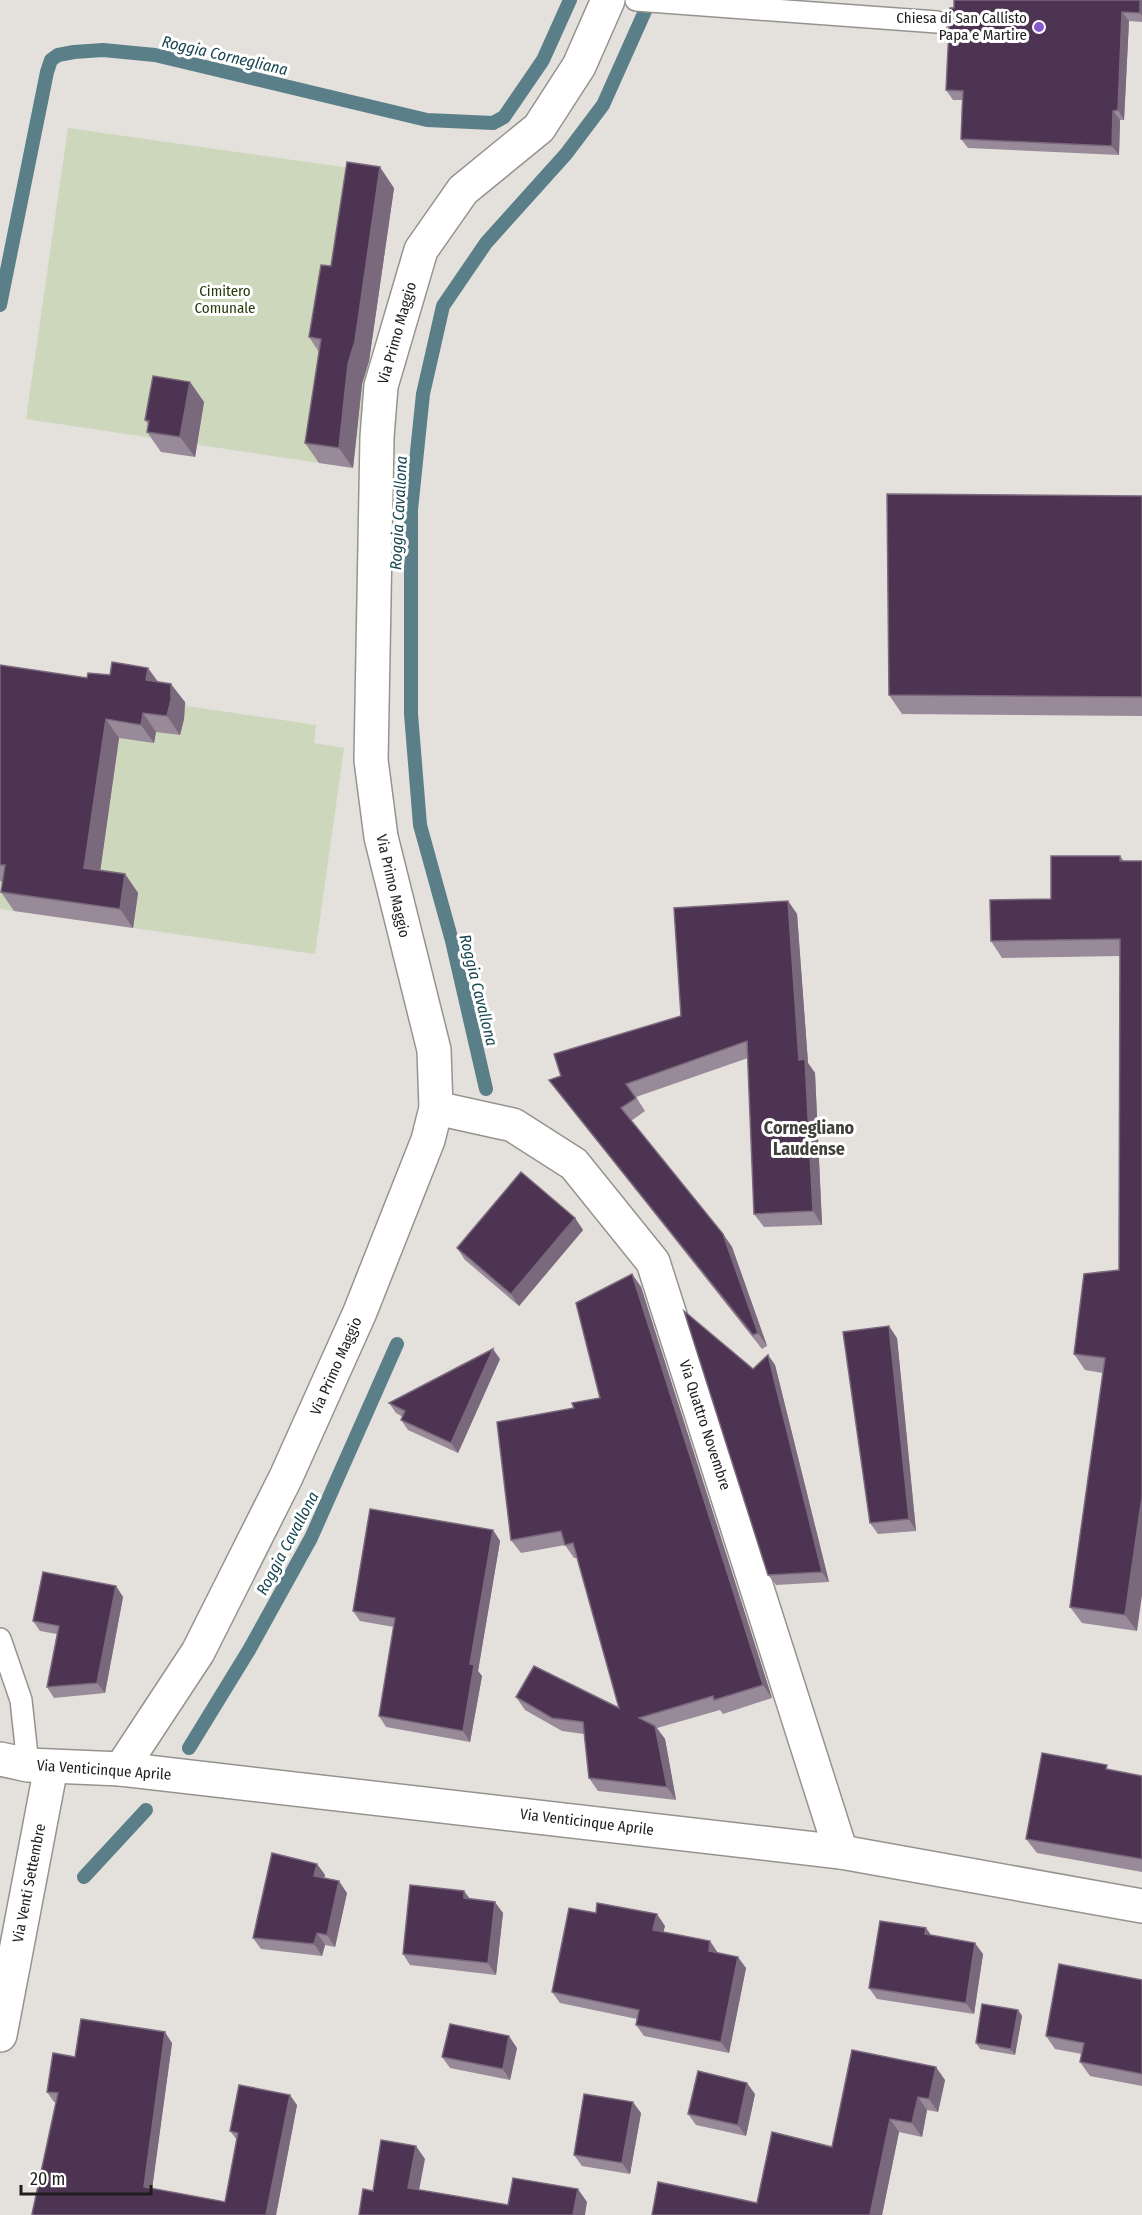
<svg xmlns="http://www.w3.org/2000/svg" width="1142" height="2215" font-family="'Fira Sans Condensed',sans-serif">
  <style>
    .green { fill: #ccd7bc }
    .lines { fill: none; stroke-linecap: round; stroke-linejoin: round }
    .stream { stroke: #5a7f88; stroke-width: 14 }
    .lane-casing { stroke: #96938f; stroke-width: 24 }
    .street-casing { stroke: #96938f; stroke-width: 36 }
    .lane { stroke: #fff; stroke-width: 21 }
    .street { stroke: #fff; stroke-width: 33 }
    .wall { fill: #988a98 }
    .shaded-wall { fill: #7a687c }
    .building { fill: #4d3452; stroke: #7a687c; stroke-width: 1.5 }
    .poi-dot { fill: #8857d0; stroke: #fff; stroke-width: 2 }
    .labels { text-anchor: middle; stroke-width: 6; stroke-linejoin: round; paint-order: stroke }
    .poi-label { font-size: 15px; fill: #1f1e1c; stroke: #fff; text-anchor: end }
    .park-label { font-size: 15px; fill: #2a390b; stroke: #fff }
    .street-label { font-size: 15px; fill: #1f1e1c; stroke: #fff }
    .water-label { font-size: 16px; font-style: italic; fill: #184652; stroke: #fff }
    .quarter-label { font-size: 18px; font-weight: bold; fill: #42403d; stroke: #fff }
  </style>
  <rect width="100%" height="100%" fill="#e4e1dd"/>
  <!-- green -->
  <g class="green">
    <path d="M68,128L364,170L362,182L394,188L353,468L26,419Z"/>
    <path d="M0,682L187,703V706L316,725L314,743L344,748L315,954L0,909Z"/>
  </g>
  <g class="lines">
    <!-- stream -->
    <g class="stream">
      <path d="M0,305L47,72L51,60L58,55L74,52L103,50L155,55L427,120L493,123L504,117L543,60L570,0"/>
      <path d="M486,1089L452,941L420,825L411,714V510L423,394L443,306L486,243L566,154L603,105L650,0"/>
      <path d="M189,1748L249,1650L311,1538L397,1344"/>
      <path d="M84,1877L146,1810"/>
    </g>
    <defs>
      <g id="lane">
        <path d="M636,0L937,22"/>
        <path d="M0,1639L21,1700L28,1765"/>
      </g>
      <g id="street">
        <path d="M436,1108L513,1125L574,1164L653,1262L841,1852"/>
        <path d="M0,1759L28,1765L121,1769L841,1852L1142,1906"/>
        <path d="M121,1769L198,1652L286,1477L360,1312L428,1140L436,1108L434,1050L381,837L371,760L377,437L381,386L421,250L463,190L539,128L579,66L608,0"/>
        <path d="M0,2035L51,1767"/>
      </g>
    </defs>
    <!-- lane casing -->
    <use href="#lane" class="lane-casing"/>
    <!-- street casing -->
    <use href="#street" class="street-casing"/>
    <!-- lane -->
    <use href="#lane" class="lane"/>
    <!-- street -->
    <use href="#street" class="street"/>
  </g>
  <!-- wall -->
  <g class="wall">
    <path d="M1142,0V22L1129,21L1124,120H1120L1119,155L968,148L961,139L962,100H953L946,90L954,8Z"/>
    <path d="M394,188L369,361L362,384L353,468L319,463L305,443L319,352L309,337L331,266Z"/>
    <path d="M190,382L204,402L195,457L161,452L147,432L148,424L145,420Z"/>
    <path d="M1142,496V716L902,714L889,695Z"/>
    <path d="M0,665L87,678L157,682L185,702L184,719L180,735L156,732L154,743L119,738L100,870L125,874L138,893L133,928L14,911L1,892L3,882L0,881Z"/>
    <path d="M1120,856L1124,861L1137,1631L1082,1623L1070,1607L1103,1373L1085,1370L1074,1354L1119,1270L1120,956L1002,958L991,941L1051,899Z"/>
    <path d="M788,901L797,914L808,1063L815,1073L822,1225L764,1227L754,1214L748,1058L636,1097L645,1111L631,1121L723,1234L732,1247L767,1346L762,1349L559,1093L549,1080L561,1076L681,1016Z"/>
    <path d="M575,1218L583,1230L519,1306L465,1260L457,1248Z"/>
    <path d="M632,1274L641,1287L772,1698L723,1714L720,1710L657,1728L665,1739L676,1800L598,1791L589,1778L584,1734L562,1731L525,1710L516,1697L619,1708L577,1558H574L565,1545L521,1553L511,1540L574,1408L600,1398Z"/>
    <path d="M897,1338L916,1531L878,1534L870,1523Z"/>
    <path d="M768,1355L775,1365L829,1582L776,1585L768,1575L753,1369Z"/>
    <path d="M500,1359L458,1453L408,1430L401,1420L403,1417L396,1413L389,1403Z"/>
    <path d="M493,1530L500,1541L478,1671L482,1676L470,1742L386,1727L379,1716L394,1627L360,1621L353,1611Z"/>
    <path d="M116,1586L123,1597L105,1693L54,1698L47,1687L57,1634L40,1631L33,1621Z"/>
    <path d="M1111,1770L1142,1776V1872L1037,1853L1026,1839Z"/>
    <path d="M317,1864L325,1875L324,1878L347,1893L335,1947L325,1945L322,1956L261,1949L253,1938Z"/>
    <path d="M464,1891L470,1899L503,1913L496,1975L410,1965L403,1954Z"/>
    <path d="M665,1926L663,1932L718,1953L746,1968L729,2053L644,2036L636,2025L637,2019L560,2003L552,1992Z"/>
    <path d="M926,1928L931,1936L983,1954L974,2014L877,1999L869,1988Z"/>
    <path d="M1142,1980V2086L1090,2076L1080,2062L1082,2054L1055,2049L1046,2036Z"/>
    <path d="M1018,2010L1022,2016L1015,2055L980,2049L976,2043Z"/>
    <path d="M172,2043L152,2188L225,2202L237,2140L230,2131L297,2105L276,2215H32L56,2102H54L47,2092L75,2057Z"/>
    <path d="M517,2048L510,2080L450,2068L442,2057Z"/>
    <path d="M945,2080L938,2112L927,2110L922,2137L899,2132L882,2215H652L757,2203L832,2147Z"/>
    <path d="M755,2094L746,2136L696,2125L688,2114Z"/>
    <path d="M641,2113L630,2174L582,2166L574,2155Z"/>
  </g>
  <!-- shaded-wall -->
  <g class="shaded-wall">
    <path d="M1140,0H1142V16L1140,13Z"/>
    <path d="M1122,12L1129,21L1124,120L1118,110Z"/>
    <path d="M1113,111L1120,120L1119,155L1112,146Z"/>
    <path d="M380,167L394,188L369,361L362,384L353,468L339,448L348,364Z"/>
    <path d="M190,382L204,402L195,457L180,437Z"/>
    <path d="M148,668L161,686L146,680Z"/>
    <path d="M171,684L185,702L184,719L180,735L167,716Z"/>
    <path d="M143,713L156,732L154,743L141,725Z"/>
    <path d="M106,719L119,738L98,887L84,868Z"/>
    <path d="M125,874L138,893L133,928L120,909Z"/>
    <path d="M788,901L797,914L808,1063L815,1073L822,1225L813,1211L799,1060Z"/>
    <path d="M575,1218L583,1230L519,1306L511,1294Z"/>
    <path d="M723,1234L732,1247L767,1346L758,1333Z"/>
    <path d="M632,1274L641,1287L772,1698L763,1685Z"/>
    <path d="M889,1326L897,1338L916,1531L909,1519Z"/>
    <path d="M493,1349L500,1359L458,1453L451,1443Z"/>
    <path d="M768,1355L775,1365L829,1582L822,1572Z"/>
    <path d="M1142,1497V1595L1137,1631L1125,1615Z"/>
    <path d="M493,1530L500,1541L478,1671L482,1676L470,1742L463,1731L470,1664Z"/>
    <path d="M116,1586L123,1597L105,1693L97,1683Z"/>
    <path d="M655,1726L665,1739L676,1800L667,1787Z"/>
    <path d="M317,1864L325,1875L322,1887L314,1876Z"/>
    <path d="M339,1881L347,1893L335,1947L327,1935Z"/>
    <path d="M464,1891L472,1902L464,1898Z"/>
    <path d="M495,1902L503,1913L496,1975L488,1963Z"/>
    <path d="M657,1914L665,1926L661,1941L653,1930Z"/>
    <path d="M926,1928L934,1939L925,1934Z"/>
    <path d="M317,1933L325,1945L322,1956L314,1944Z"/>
    <path d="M710,1941L718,1953L709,1951Z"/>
    <path d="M975,1943L983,1954L974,2014L966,2003Z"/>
    <path d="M738,1957L746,1968L729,2053L721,2042Z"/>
    <path d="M1018,2010L1022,2016L1015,2055L1011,2049Z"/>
    <path d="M165,2032L172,2043L151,2197L144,2187Z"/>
    <path d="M509,2036L517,2048L510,2080L503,2069Z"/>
    <path d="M936,2067L945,2080L938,2112L929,2099Z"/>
    <path d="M747,2083L755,2094L746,2136L738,2125Z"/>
    <path d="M290,2095L297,2105L276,2215H266Z"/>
    <path d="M918,2097L927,2110L922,2137L912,2123Z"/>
    <path d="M633,2102L641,2113L630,2174L622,2163Z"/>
    <path d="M890,2119L899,2132L882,2215H870Z"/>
    <path d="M416,2146L425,2159L417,2201L408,2188Z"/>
    <path d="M578,2189L587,2202L585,2215H573Z"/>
  </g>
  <!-- building -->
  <g class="building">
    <path d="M954,0H1140V13L1122,12L1118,110L1113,111L1112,146L961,139L963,91L946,90L950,8H954Z"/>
    <path d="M347,162L380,167L355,341L348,364L339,448L305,443L321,339L309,337L321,265L331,266Z"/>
    <path d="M153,376L190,382L180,437L147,432L149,421L145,420Z"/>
    <path d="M887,494L1142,496V697L889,695Z"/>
    <path d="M112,662L148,668L146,680L171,684V700L167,716L143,713L141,725L106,719L84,868L125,874L120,909L1,892L5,865H0V665L87,678L88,673L110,675Z"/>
    <path d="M1051,856H1120V861H1142V1497L1125,1615L1070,1607L1105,1358L1074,1354L1084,1274L1119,1270L1120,939L991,941L990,900L1051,899Z"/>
    <path d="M788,901L799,1060L805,1059L813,1211L754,1214L747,1041L626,1084L636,1098L621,1108L723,1234L758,1333L753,1335L549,1080L561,1076L554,1054L681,1016L674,908Z"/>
    <path d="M521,1172L575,1218L511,1294L457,1248Z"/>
    <path d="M632,1274L763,1685L714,1700L713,1696L639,1718L655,1726L667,1787L589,1778L583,1722L552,1718L516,1697L534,1666L619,1708L573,1543L565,1545L561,1531L511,1540L497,1422L574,1408L572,1403L600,1398L576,1303Z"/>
    <path d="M684,1311L753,1369L768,1355L822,1572L768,1575Z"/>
    <path d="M889,1326L909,1519L870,1523L843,1332Z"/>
    <path d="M493,1349L451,1443L401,1420L405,1411L389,1403Z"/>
    <path d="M370,1509L493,1530L470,1664L474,1665L463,1731L379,1716L395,1618L353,1611Z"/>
    <path d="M43,1572L116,1586L97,1683L47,1687L59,1626L33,1621Z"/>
    <path d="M1042,1753L1107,1765L1106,1769L1142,1776V1859L1026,1839Z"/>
    <path d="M272,1853L317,1864L314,1876L339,1881L327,1935L317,1933L314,1944L253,1938Z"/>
    <path d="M410,1885L464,1891V1898L495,1902L488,1963L403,1954Z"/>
    <path d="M597,1903L657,1914L653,1930L710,1941L709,1951L738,1957L721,2042L636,2025L639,2010L552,1992L569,1908L596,1913Z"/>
    <path d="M880,1921L926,1928L925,1934L975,1943L966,2003L869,1988Z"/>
    <path d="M1059,1964L1142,1980V2074L1080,2062L1084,2043L1046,2036Z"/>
    <path d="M982,2004L1018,2010L1011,2049L976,2043Z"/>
    <path d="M81,2019L165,2032L144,2187L225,2202L238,2133L230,2131L239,2085L290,2095L266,2215H35L32,2214L58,2093L47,2092L53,2053L75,2057Z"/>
    <path d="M450,2024L509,2036L503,2069L442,2057Z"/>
    <path d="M852,2050L936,2067L929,2099L918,2097L912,2123L890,2119L870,2215H652L658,2182L757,2203L772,2132L832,2147Z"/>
    <path d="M698,2071L747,2083L738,2125L688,2114Z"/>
    <path d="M584,2094L633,2102L622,2163L574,2155Z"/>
    <path d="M381,2140L416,2146L408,2188L508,2205L513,2178L578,2189L573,2215H359L363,2189L373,2191Z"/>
  </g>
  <!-- markers -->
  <circle class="poi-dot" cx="1039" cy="27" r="6"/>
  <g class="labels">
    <!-- poi labels -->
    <g class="poi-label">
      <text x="1027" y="23">Chiesa di San Callisto<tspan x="1027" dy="17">Papa e Martire</tspan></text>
    </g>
    <!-- park labels -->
    <g class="park-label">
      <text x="225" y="296">Cimitero<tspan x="225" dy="17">Comunale</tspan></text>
    </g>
    <!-- street labels -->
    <g class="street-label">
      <text transform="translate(397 333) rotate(-74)" y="5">Via Primo Maggio</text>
      <text transform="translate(393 886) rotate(77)" y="5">Via Primo Maggio</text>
      <text transform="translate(336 1366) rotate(-66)" y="5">Via Primo Maggio</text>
      <text transform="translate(705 1425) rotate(72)" y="5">Via Quattro Novembre</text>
      <text transform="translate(104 1770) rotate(4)" y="5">Via Venticinque Aprile</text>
      <text transform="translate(587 1822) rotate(7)" y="5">Via Venticinque Aprile</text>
      <text transform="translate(29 1883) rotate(-79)" y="5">Via Venti Settembre</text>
    </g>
    <!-- water labels -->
    <g class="water-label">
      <text transform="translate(225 55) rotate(13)" y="6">Roggia Cornegliana</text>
      <text transform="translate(398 513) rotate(-87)" y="6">Roggia Cavallona</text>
      <text transform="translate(479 990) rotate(76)" y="6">Roggia Cavallona</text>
      <text transform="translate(287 1543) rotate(-62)" y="6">Roggia Cavallona</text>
    </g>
    <!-- quarter labels -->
    <g class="quarter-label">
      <text x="809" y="1134">Cornegliano<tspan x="809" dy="21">Laudense</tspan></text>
    </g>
  </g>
  <!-- scale -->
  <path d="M21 2185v9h130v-9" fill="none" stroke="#1f1e1c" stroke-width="3"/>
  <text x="30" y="2185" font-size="18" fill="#1f1e1c" stroke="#ffffff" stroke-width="4.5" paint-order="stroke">20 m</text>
</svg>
